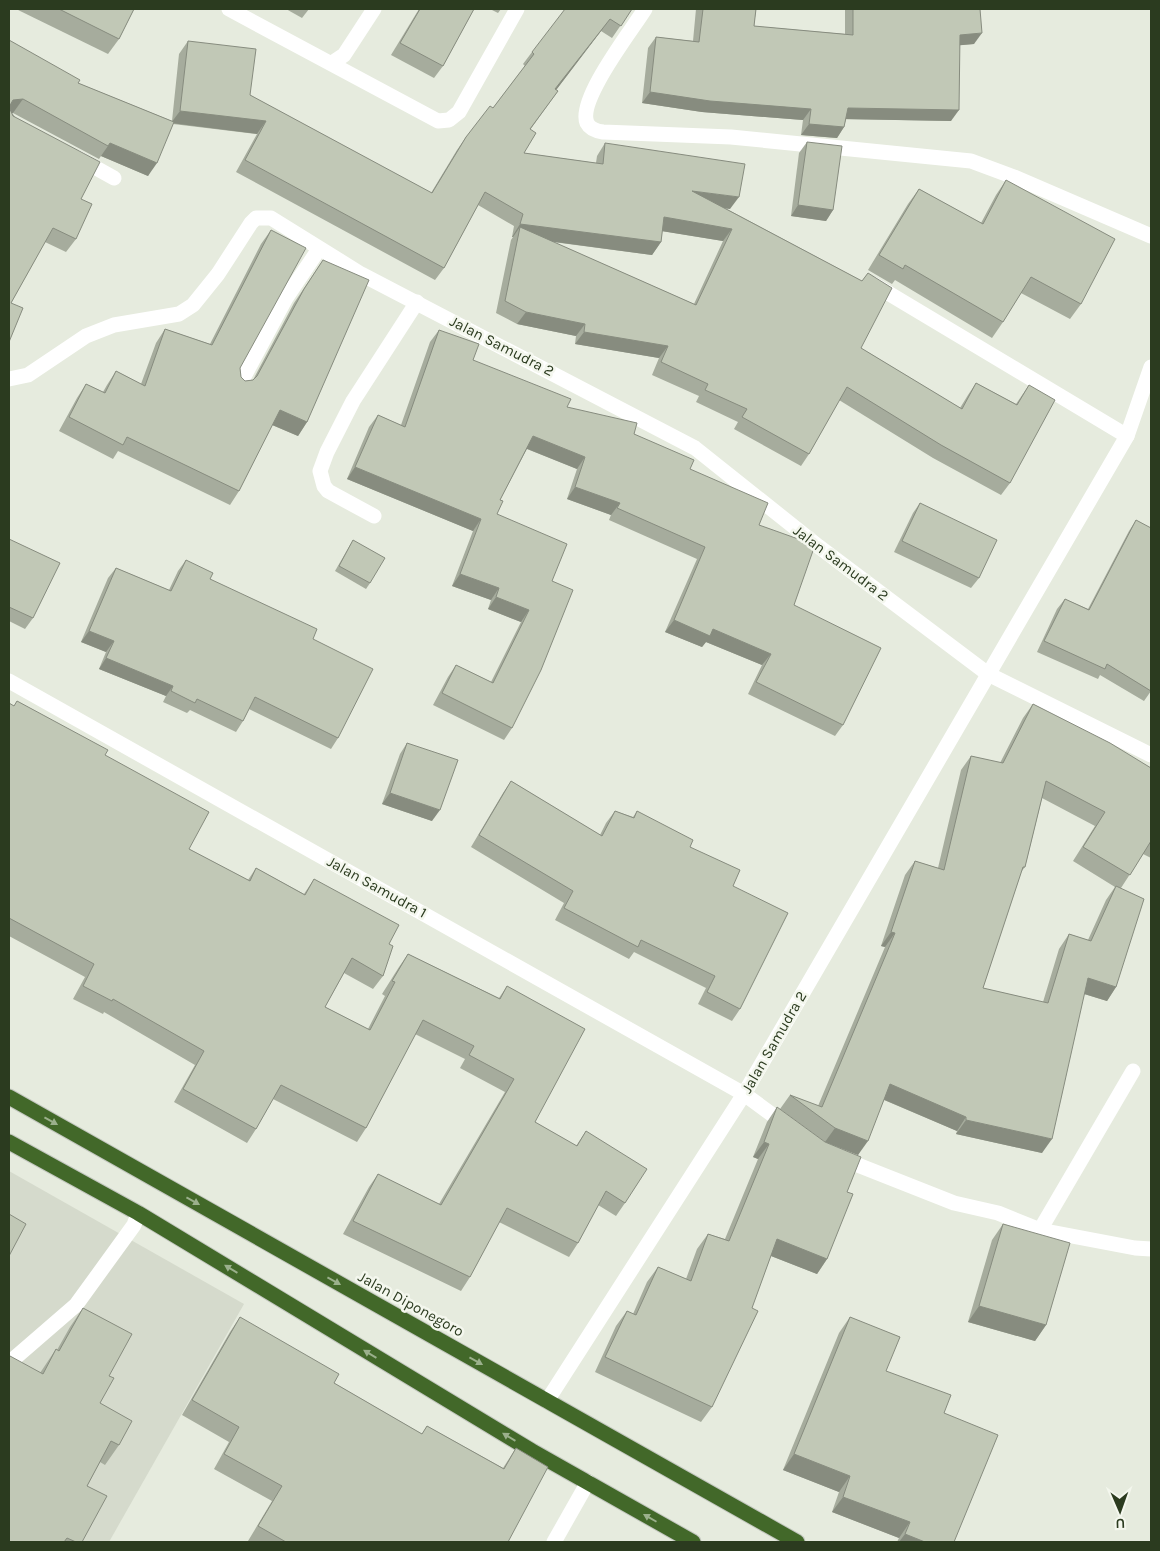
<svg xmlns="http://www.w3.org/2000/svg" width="1160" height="1551" font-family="Karla,sans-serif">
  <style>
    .built { fill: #d5dacc }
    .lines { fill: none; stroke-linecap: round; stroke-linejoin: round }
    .highway-casing { stroke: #c4c8c0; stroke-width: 17 }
    .lane { stroke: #fff; stroke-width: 15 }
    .street { stroke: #fff; stroke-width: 15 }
    .highway { stroke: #426829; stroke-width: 15 }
    .wall { fill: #a6ac9d; fill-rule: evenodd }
    .shaded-wall { fill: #878c7f }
    .building { fill: #c1c8b6; stroke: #878c7f }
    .oneway { fill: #9bb08c }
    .labels { text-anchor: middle; stroke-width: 5; stroke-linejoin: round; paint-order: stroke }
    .street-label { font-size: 15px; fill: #2b3b1f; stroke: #f4f7ee }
  </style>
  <rect width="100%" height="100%" fill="#e6ebde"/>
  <!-- built -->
  <path class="built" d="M9,1171L244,1304L109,1542H9Z"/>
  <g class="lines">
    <defs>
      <g id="highway">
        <path d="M9,1097L797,1542"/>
        <path d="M9,1142L138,1213L532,1451L693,1542"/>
      </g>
    </defs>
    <!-- highway casing -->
    <use href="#highway" class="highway-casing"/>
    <!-- lane -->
    <g class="lane">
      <path d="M873,284L1127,436"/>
      <path d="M239,386L286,298L319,249"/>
      <path d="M374,516L328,491L324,486L320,471L327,452L353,401L417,302"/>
      <path d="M1040,1230L1133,1071"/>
      <path d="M9,1363L76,1305L134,1225L138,1213"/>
      <path d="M554,1542L588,1482"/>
    </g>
    <!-- street -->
    <g class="street">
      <path d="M229,9L438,121L449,120L459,112L517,9"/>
      <path d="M645,9C632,30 577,100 587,123C590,129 596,131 603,132L731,137L971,161L1014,177L1151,236"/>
      <path d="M332,63L344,55L374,9"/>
      <path d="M78,158L114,178"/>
      <path d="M9,379L28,375L86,336L114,325L179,314L193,305L218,274L251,223L256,218H271L361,274L695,448L818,546L988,674L1151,755"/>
      <path d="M9,681L744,1094L789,1127"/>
      <path d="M840,1158L954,1203L998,1213L1040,1230L1135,1248L1151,1249"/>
      <path d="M547,1401L744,1094L1127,436L1151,367"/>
    </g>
    <!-- highway -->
    <use href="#highway" class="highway"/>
  </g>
  <!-- wall -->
  <g class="wall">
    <path d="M16,9H134L119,39L108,54Z"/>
    <path d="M286,9H309L302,18Z"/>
    <path d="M419,9H474L443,66L434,78L391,55Z"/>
    <path d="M490,9H501L498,13Z"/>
    <path d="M632,9L612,38L601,31L556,90L558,91L530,130L524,153L596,163L597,156L605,143L730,209L725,208L862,281L868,273L861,348L960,408L968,395L976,383L1016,404L1029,385L1010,483L1001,495L933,458L839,400L809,454L801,466L734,429L738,422L696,402L699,396L652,375L659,358L575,344L576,336L517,324L496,313L511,240L513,237H512L514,226L478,205L444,268L435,280L236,172L257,134L173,124L148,176L101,156L99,159L13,113H12L81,199L76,239L66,252L45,242L11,303L9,40L78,83L172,121L179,54L188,41L250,95L431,193L457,150L466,137L493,108L525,66L523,64L532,52ZM662,231L723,241L694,304L553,242L652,255L661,242Z"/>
    <path d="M696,9H756L754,26L845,34V9H980L974,44L960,45L951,121L846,119L844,127L837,138L801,135L803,120L702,112L642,103L648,48L656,37L693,41Z"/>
    <path d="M807,142L833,210L826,221L791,216L799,153Z"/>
    <path d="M1006,180L1081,304L1070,319L1021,293L1003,322L992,338L895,280L892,284L868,270L908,204L919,189L981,223L996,195Z"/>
    <path d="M271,230L240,368L241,377L245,381L253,380L294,303L323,260L307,422L298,436L272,425L239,491L230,505L118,451L113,459L59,431L77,398L86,384L103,392L107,385L116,371L141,384L156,343L165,329L210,344L261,244Z"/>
    <path d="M439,330L473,360L567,407L634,434L690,469L759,525L794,605L843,725L835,736L748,694L762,665L706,642L702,647L665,632L697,559L609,520L611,515L567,499L577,469L527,449L500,500L497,514L552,581L512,728L504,740L433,705L448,677L456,665L491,682L521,622L488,609L491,600L452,586L473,531L347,479L369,427L378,415L401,425L430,342Z"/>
    <path d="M920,503L979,578L971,588L894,552L913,513Z"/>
    <path d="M1136,520L1151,691L1144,701L1100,675L1098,679L1037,652L1057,609L1065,599L1088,609L1129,531Z"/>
    <path d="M9,539L33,618L25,629L9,621Z"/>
    <path d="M353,540L370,583L366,589L335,571Z"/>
    <path d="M186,560L210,579L313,639L338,738L331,749L249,709L243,721L236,732L190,710L187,713L163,702L166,696L99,669L106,652L81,642L108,578L116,568L169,590L178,571Z"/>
    <path d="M17,701L105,755L189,849L248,880L256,868L304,894L314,879L389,944L383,976L373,989L344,973L325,1007L368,1029L385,996L382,994L399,967L408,954L499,998L507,986L535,1122L576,1146L586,1131L625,1203L616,1216L598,1205L578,1243L569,1257L499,1222L470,1277L461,1291L343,1234L369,1187L378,1174L439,1204L505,1092L460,1068L465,1059L415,1034L366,1128L357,1142L273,1099L256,1129L247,1143L174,1102L195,1065L104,1012L103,1014L73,999L85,977L9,936V703L14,706Z"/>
    <path d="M1033,704L1151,768V858L1143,854L1121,888L1116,987L1107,1001L1084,994L1042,1153L956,1134L957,1131L884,1100L858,1155L825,1142L780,1109L790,1095L818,1106L885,947L881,946L905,875L915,861L938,868L961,770L971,756L1000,763L1023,718ZM1042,798L1095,826L1073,861L1115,887L1106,900L1088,940L1069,934L1059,949L1043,1002L983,988L1021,872L1025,867Z"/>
    <path d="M407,743L432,821L382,804L400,754Z"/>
    <path d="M511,781L600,835L606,823L615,811L633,817L637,811L690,847L733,886L740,1009L732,1021L698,1004L706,988L634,952L629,959L555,920L564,903L471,847L503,793Z"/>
    <path d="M777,1107L847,1192L827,1259L817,1274L771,1256L712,1407L701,1422L595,1372L616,1326L627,1311L633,1314L647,1282L658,1267L686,1279L697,1249L708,1234L725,1239L758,1159L753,1157L767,1122Z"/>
    <path d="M1003,1224L1046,1325L1035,1341L968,1322L992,1240Z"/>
    <path d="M83,1308L109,1376L100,1403L119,1445L105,1465L100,1462L87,1486L82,1542H9L40,1373L56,1349L57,1350L70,1327Z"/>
    <path d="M240,1317L334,1383L422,1434L427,1426L503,1468L516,1448L508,1542H251L248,1541L272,1501L214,1469L229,1442L182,1415L230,1332Z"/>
    <path d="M850,1317L886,1371L944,1413L954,1542H897L899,1538L832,1512L839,1492L783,1470L839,1333Z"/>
  </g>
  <!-- shaded-wall -->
  <g class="shaded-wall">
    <path d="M610,19L601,31L547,102L555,89Z"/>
    <path d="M982,33L974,44L952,46L960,35Z"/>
    <path d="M650,92L811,109L803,120L702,112L642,103Z"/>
    <path d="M23,99L13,113H9V106L13,100Z"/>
    <path d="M848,108L959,110L951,121L840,119Z"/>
    <path d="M180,111L266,121L257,134L171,123Z"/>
    <path d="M809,124L844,127L837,138L801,135Z"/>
    <path d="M110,143L157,163L148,176L101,156Z"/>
    <path d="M692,191L739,197L730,209L684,203Z"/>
    <path d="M798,205L833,210L826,221L791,216Z"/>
    <path d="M664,217L732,229L723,241L655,230Z"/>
    <path d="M520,224L661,242L652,255L518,237L520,227L513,237H512Z"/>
    <path d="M526,312L585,324L576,336L517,324Z"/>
    <path d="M584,332L668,346L659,358L575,344Z"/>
    <path d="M280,410L307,422L298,436L270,424Z"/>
    <path d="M533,436L585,457L577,469L525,448Z"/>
    <path d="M355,467L481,519L473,531L347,479Z"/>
    <path d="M575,487L620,503L611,515L567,499Z"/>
    <path d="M460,574L499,588L491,600L452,586Z"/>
    <path d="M496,597L529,610L521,622L488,609Z"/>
    <path d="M674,620L713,629L771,654L762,665L706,642L702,647L665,632Z"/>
    <path d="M89,631L114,641L106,652L81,642Z"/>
    <path d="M106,658L173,686L166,696L99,669Z"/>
    <path d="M390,793L440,810L432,821L382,804Z"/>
    <path d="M891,932L895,933L885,947L881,946Z"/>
    <path d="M1088,978L1116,987L1107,1001L1078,992Z"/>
    <path d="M890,1084L966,1117L957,1131L880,1098Z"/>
    <path d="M966,1120L1052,1139L1042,1153L956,1134Z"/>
    <path d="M835,1128L868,1141L858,1155L825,1142Z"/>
    <path d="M764,1142L769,1144L758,1159L753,1157Z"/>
    <path d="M777,1239L827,1259L817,1274L766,1254Z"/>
    <path d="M979,1306L1046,1325L1035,1341L968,1322Z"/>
    <path d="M794,1454L850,1476L839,1492L783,1470Z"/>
    <path d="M843,1497L910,1522L899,1538L832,1512Z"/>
    <path d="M905,1534L925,1542H899Z"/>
  </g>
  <!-- building -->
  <g class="building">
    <path d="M59,9H134L119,39Z"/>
    <path d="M420,9H474L443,66L400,43Z"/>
    <path d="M565,9H632L621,26L610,19L555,89L558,91L530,129L536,133L524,153L603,164L605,143L745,164L739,197L692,191L862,281L868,273L892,288L861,348L962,409L976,383L1017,405L1029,385L1055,400L1010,483L941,445L847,387L809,454L742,417L747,409L705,390L708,384L661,362L668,346L584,332L585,324L526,312L505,301L520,227L696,305L732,229L664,217L661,242L520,224L523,214L485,192L444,268L245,160L266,121L180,111L188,41L256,49L250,95L432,193L466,137L490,106L493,108L534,54L532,52Z"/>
    <path d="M703,9H756L754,26L853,35V9H980L982,33L960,35L959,110L848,108L844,127L809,124L811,109L710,101L650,92L656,37L699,42Z"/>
    <path d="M9,40L80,80L78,83L174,122L157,163L110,143L108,146L23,99L13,100L9,107L13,116L100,162L81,199L92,204L76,239L53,228L11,303L23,308L9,342Z"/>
    <path d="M807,142L842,146L833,210L798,205Z"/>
    <path d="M1006,180L1115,239L1081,304L1031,277L1003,322L905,265L903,269L879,255L919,189L983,224Z"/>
    <path d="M271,230L306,248L240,368L241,377L245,381L253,380L257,376L304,289L323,260L369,280L307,422L280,410L239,491L127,437L123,445L69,417L86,384L105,393L116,371L145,386L165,329L212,345Z"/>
    <path d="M439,330L479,344L473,360L571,399L567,407L637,423L634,434L694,460L690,469L768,503L759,525L815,545L794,605L881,648L843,725L756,682L771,654L713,629L710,636L674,620L705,547L617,508L620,503L575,487L585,457L533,436L500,500L503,501L497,514L567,544L552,581L573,590L541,670L512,728L442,693L456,665L493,683L529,610L496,597L499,588L460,574L481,519L355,467L378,415L405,427Z"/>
    <path d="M920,503L997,540L979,578L902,541Z"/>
    <path d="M1136,520L1151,528V691L1107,664L1105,669L1044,641L1065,599L1089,610Z"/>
    <path d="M9,539L60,563L33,618L9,607Z"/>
    <path d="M353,540L385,558L370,583L339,566Z"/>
    <path d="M186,560L213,573L210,579L317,629L313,639L373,669L338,738L255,697L243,721L197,699L195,703L171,691L173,686L106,658L114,641L89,631L116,568L171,591Z"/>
    <path d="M17,701L108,750L105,755L209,812L189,849L250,881L256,868L305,895L314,879L399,925L389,944L393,946L383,976L352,958L325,1007L370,1030L395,982L392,981L408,954L500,999L507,986L585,1029L535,1122L577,1146L586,1131L647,1169L625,1203L606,1191L578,1243L507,1208L470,1277L353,1221L378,1174L441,1205L514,1079L469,1055L474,1046L423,1020L366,1128L281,1085L256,1129L183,1089L204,1051L113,999L112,1001L83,986L94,964L9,918V703L14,706Z"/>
    <path d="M1033,704L1110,743L1151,768V841L1130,875L1083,847L1105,812L1046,781L1025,867H1023L983,988L1048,1003L1069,934L1091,941L1116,886L1144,899L1116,987L1088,978L1052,1139L966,1120V1117L890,1084L868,1141L835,1128L790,1095L822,1107L895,933L891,932L915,861L944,870L971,756L1003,763Z"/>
    <path d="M407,743L458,760L440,810L390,793Z"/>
    <path d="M511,781L602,836L615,811L634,818L637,811L693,840L690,847L740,870L733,886L788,913L740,1009L707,992L715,976L641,940L638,947L564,908L573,891L479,835Z"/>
    <path d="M777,1107L825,1142L861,1157L847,1192L853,1194L827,1259L777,1239L752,1308L758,1311L712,1407L605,1357L627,1311L636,1315L658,1267L691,1281L708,1234L729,1241L769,1144L764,1142Z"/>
    <path d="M9,1214L26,1224L9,1256Z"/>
    <path d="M1003,1224L1070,1243L1046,1325L979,1306Z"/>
    <path d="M83,1308L132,1334L109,1376L114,1378L100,1403L132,1421L119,1445L111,1441L87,1486L107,1496L82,1542H76L67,1538L64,1542H9V1359L10,1356L43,1374L56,1349L59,1351Z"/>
    <path d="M240,1317L339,1374L334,1383L422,1434L427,1426L504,1469L516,1448L548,1467L508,1542H286L258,1526L282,1486L224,1454L239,1427L192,1400Z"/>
    <path d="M850,1317L900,1337L886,1371L951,1395L944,1413L998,1435L954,1542H925L905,1534L910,1522L843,1497L850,1476L794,1454Z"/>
  </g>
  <!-- one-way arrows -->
  <defs><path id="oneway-solid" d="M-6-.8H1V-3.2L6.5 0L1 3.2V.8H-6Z" transform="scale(1.25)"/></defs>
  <g class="oneway">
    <use href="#oneway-solid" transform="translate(51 1121) rotate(29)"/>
    <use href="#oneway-solid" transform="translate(193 1201) rotate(29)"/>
    <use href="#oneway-solid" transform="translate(231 1269) rotate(-149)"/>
    <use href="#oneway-solid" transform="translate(334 1281) rotate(29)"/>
    <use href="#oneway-solid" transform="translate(370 1354) rotate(-149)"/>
    <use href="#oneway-solid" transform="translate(476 1361) rotate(29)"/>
    <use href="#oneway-solid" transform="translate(509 1437) rotate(-149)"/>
    <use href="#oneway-solid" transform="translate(650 1518) rotate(-150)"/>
  </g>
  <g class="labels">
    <!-- street labels -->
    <g class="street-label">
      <text transform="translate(502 346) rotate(27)" y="5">Jalan Samudra 2</text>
      <text transform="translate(841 563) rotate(37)" y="5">Jalan Samudra 2</text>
      <text transform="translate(377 887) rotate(29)" y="5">Jalan Samudra 1</text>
      <text transform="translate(774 1042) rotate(-60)" y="5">Jalan Samudra 2</text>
      <text transform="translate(411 1304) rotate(29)" y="5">Jalan Diponegoro</text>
    </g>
  </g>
  <!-- border -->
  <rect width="1160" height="1551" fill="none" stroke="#2b3b1f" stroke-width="20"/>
  <!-- north arrow -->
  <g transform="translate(1120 1511) rotate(178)" stroke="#f4f7ee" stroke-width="4" paint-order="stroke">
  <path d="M0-4L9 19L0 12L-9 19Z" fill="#2b3b1f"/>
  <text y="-8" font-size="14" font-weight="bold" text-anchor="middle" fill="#2b3b1f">U</text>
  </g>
</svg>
